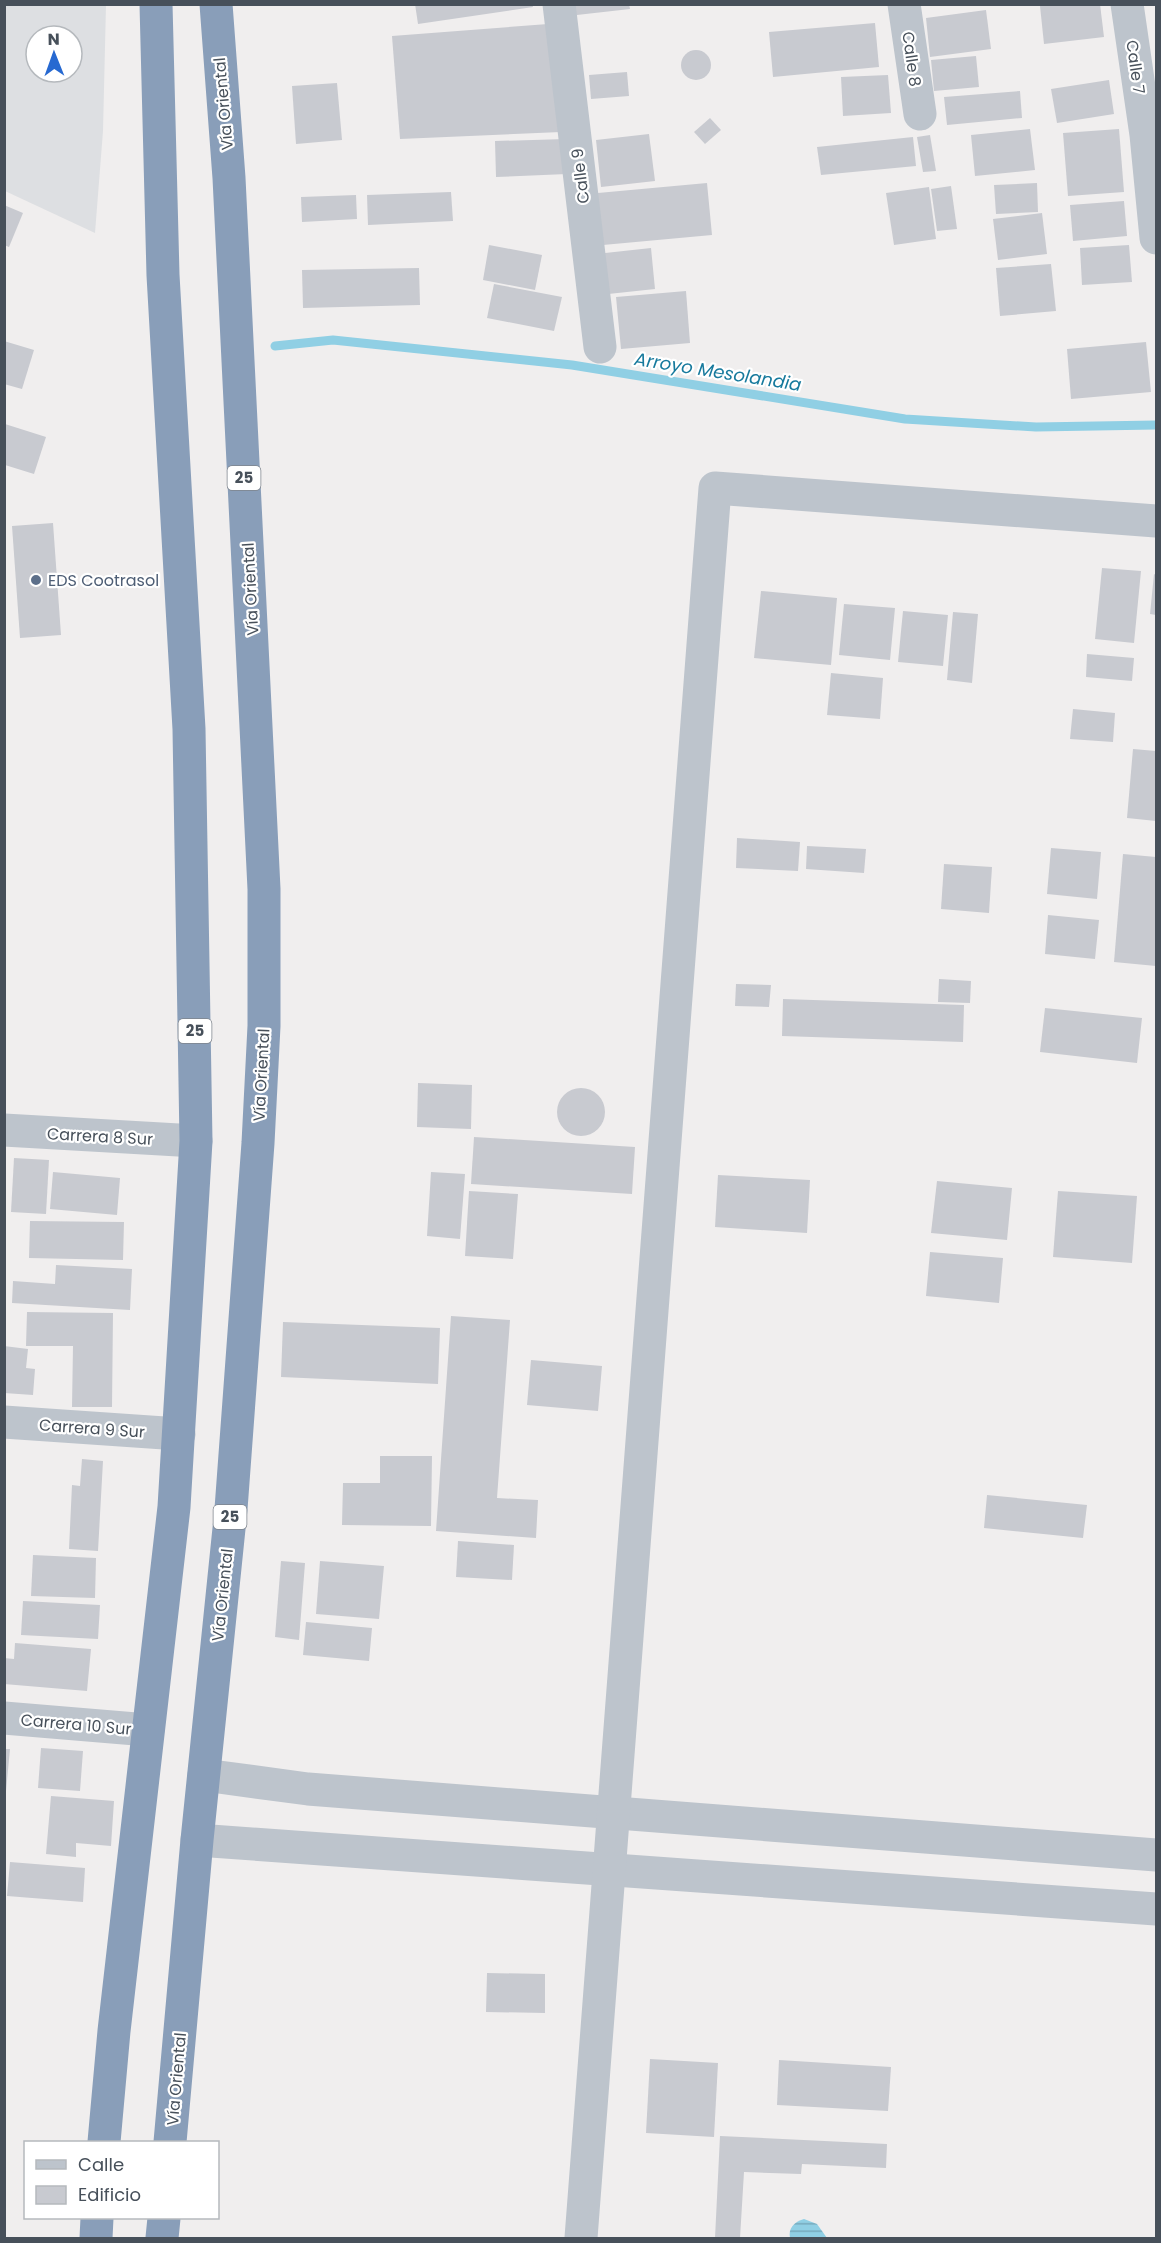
<svg xmlns="http://www.w3.org/2000/svg" width="1161" height="2243" font-family="Poppins,sans-serif">
  <style>
    .airport { fill: #dddfe2; fill-rule: evenodd }
    .water { fill: url(#water-rules) }
    .lines { fill: none; stroke-linecap: round; stroke-linejoin: round }
    .stream { stroke: #90cfe4; stroke-width: 9 }
    .building { fill: #c8cad0 }
    .minor { stroke: #bdc4cc; stroke-width: 33 }
    .highway { stroke: #899eb9; stroke-width: 33 }
    .service-dot { fill: #5c6f8a; stroke: #fff; stroke-width: 2 }
    .labels { text-anchor: middle; stroke-width: 4.5; stroke-linejoin: round; paint-order: stroke }
    .shield { fill: #fff; stroke: #7e848c; stroke-width: 1.5 }
    .shield-label { font-size: 15px; font-weight: bold; fill: #47505a }
    .street-label { font-size: 16px; fill: #47505a; stroke: #fff }
    .service-label { font-size: 16px; fill: #4e5e75; stroke: #fff; text-anchor: start }
    .water-label { font-size: 18px; font-style: italic; fill: #177a9d; stroke: #fff }
  </style>
  <defs>
    <pattern id="water-rules" width="6" height="5" patternUnits="userSpaceOnUse" patternTransform="scale(1.5)"><rect width="6" height="5" fill="#90cfe4"/><path d="M0 2.5h6" fill="none" stroke="#77aabc"/></pattern>
  </defs>
  <rect width="100%" height="100%" fill="#f0eeee"/>
  <!-- airport -->
  <path class="airport" d="M5,4L106,5L103,131L95,233L5,191ZM36,36H72V72H36Z"/>
  <!-- water -->
  <path class="water" d="M804,2219L817,2224L827,2238H790C788,2228 794,2222 804,2219Z"/>
  <g class="lines">
    <!-- stream -->
    <path class="stream" d="M275,346L333,340L572,365L905,419L1036,427L1156,425"/>
  </g>
  <!-- building -->
  <g class="building">
    <path d="M415,4H532L533,7L418,24Z"/>
    <path d="M567,4H629L630,9L568,16Z"/>
    <path d="M1054,4H1100L1104,37L1044,44L1040,6Z"/>
    <path d="M986,10L991,49L930,57L926,18Z"/>
    <path d="M875,23L879,67L773,77L769,32Z"/>
    <path d="M548,24L561,132L400,139L392,36Z"/>
    <circle cx="696" cy="65" r="15"/>
    <path d="M976,56L979,87L934,91L931,60Z"/>
    <path d="M627,72L629,96L591,99L589,75Z"/>
    <path d="M888,75L891,113L843,116L841,77Z"/>
    <path d="M1109,80L1114,114L1057,123L1051,89Z"/>
    <path d="M337,83L342,140L296,144L292,86Z"/>
    <path d="M1020,91L1022,118L947,125L944,97Z"/>
    <path d="M710,118L721,130L705,144L694,132Z"/>
    <path d="M1030,129L1035,170L975,176L971,135Z"/>
    <path d="M1119,129L1124,192L1068,196L1063,133Z"/>
    <path d="M649,134L655,181L601,187L596,140Z"/>
    <path d="M930,135L936,171L923,172L917,137Z"/>
    <path d="M913,137L916,166L821,175L817,147Z"/>
    <path d="M566,139L567,174L496,177L495,141Z"/>
    <path d="M707,183L712,235L592,246L587,194Z"/>
    <path d="M1037,183L1038,212L996,214L994,185Z"/>
    <path d="M951,186L957,229L937,231L931,189Z"/>
    <path d="M929,187L936,239L894,245L886,193Z"/>
    <path d="M451,192L453,221L368,225L367,195Z"/>
    <path d="M356,195L357,219L302,222L301,197Z"/>
    <path d="M1124,201L1127,236L1073,241L1070,205Z"/>
    <path d="M4,205L23,213L9,247L4,245Z"/>
    <path d="M1042,213L1047,254L998,260L993,219Z"/>
    <path d="M489,245L542,255L535,290L483,280Z"/>
    <path d="M1129,245L1132,282L1082,285L1080,248Z"/>
    <path d="M651,248L655,289L599,295L596,254Z"/>
    <path d="M1051,264L1056,311L1000,316L996,268Z"/>
    <path d="M419,268L420,305L303,308L302,270Z"/>
    <path d="M494,284L562,297L554,331L487,318Z"/>
    <path d="M686,291L690,343L621,349L616,297Z"/>
    <path d="M4,341L34,350L22,389L4,384Z"/>
    <path d="M1146,342L1151,392L1071,399L1067,349Z"/>
    <path d="M5,424L46,437L34,474L5,465Z"/>
    <path d="M53,523L61,635L20,638L12,526Z"/>
    <path d="M1102,568L1141,571L1134,643L1095,639Z"/>
    <path d="M1154,574L1156,575V615L1150,614Z"/>
    <path d="M761,591L837,598L831,665L754,658Z"/>
    <path d="M844,604L895,608L890,660L839,655Z"/>
    <path d="M903,611L948,615L943,666L898,662Z"/>
    <path d="M953,612L978,614L972,683L947,680Z"/>
    <path d="M1087,654L1134,658L1132,681L1086,677Z"/>
    <path d="M831,673L883,678L880,719L827,715Z"/>
    <path d="M1073,709L1115,713L1113,742L1070,739Z"/>
    <path d="M1133,749L1156,751V821L1127,818Z"/>
    <path d="M737,838L800,842L798,871L736,868Z"/>
    <path d="M807,846L866,849L864,873L806,869Z"/>
    <path d="M1051,848L1101,852L1097,899L1047,894Z"/>
    <path d="M1123,854L1156,857V966L1114,962Z"/>
    <path d="M944,864L992,867L989,913L941,909Z"/>
    <path d="M1048,915L1099,920L1095,959L1045,954Z"/>
    <path d="M939,979L971,981L970,1003L938,1002Z"/>
    <path d="M736,984L771,985L769,1007L735,1006Z"/>
    <path d="M783,999L964,1005L963,1042L782,1036Z"/>
    <path d="M1045,1008L1142,1018L1137,1063L1040,1052Z"/>
    <path d="M418,1083L472,1085L471,1129L417,1127Z"/>
    <circle cx="581" cy="1112" r="24"/>
    <path d="M474,1137L635,1147L632,1194L471,1184Z"/>
    <path d="M14,1158L49,1160L46,1214L11,1212Z"/>
    <path d="M53,1172L120,1178L117,1215L50,1209Z"/>
    <path d="M431,1172L465,1174L460,1239L427,1236Z"/>
    <path d="M718,1175L810,1180L807,1233L715,1227Z"/>
    <path d="M937,1181L1012,1188L1007,1240L931,1233Z"/>
    <path d="M469,1191L518,1194L513,1259L465,1256Z"/>
    <path d="M1058,1191L1137,1196L1132,1263L1053,1257Z"/>
    <path d="M30,1221L124,1222L123,1260L29,1258Z"/>
    <path d="M930,1252L1003,1258L999,1303L926,1296Z"/>
    <path d="M56,1265L132,1269L130,1310L12,1303L13,1281L55,1284Z"/>
    <path d="M27,1312L113,1313L112,1407H72L73,1346H26Z"/>
    <path d="M451,1316L510,1320L497,1498L538,1500L536,1538L436,1531Z"/>
    <path d="M283,1322L440,1328L438,1384L281,1377Z"/>
    <path d="M4,1346L28,1349L26,1368L35,1369L33,1395L4,1393Z"/>
    <path d="M531,1360L602,1366L598,1411L527,1405Z"/>
    <path d="M380,1456H432L431,1526L342,1525L343,1483H380Z"/>
    <path d="M82,1459L103,1461L98,1551L69,1549L72,1485L80,1486Z"/>
    <path d="M987,1495L1087,1505L1083,1538L984,1528Z"/>
    <path d="M458,1541L514,1545L512,1580L456,1577Z"/>
    <path d="M33,1555L96,1558L95,1598L31,1596Z"/>
    <path d="M281,1561L305,1563L299,1640L275,1637Z"/>
    <path d="M320,1561L384,1566L379,1619L316,1614Z"/>
    <path d="M23,1601L100,1605L98,1639L21,1635Z"/>
    <path d="M306,1622L372,1628L369,1661L303,1655Z"/>
    <path d="M15,1643L91,1649L87,1691L4,1684V1658L14,1659Z"/>
    <path d="M41,1748L83,1751L80,1791L38,1788Z"/>
    <path d="M4,1749H10L6,1791H4Z"/>
    <path d="M51,1796L114,1801L111,1846L76,1843V1857L46,1854Z"/>
    <path d="M10,1862L85,1868L83,1902L7,1896Z"/>
    <path d="M487,1973L545,1974V2013L486,2012Z"/>
    <path d="M650,2059L718,2063L714,2137L646,2133Z"/>
    <path d="M779,2060L891,2067L888,2111L777,2105Z"/>
    <path d="M720,2136L887,2144L886,2168L802,2164L801,2174L744,2172L740,2238H715Z"/>
  </g>
  <g class="lines">
    <!-- minor -->
    <g class="minor">
      <path d="M559,4L600,347"/>
      <path d="M904,4L920,114"/>
      <path d="M1127,4L1146,135L1156,238"/>
      <path d="M4,1130L196,1141"/>
      <path d="M4,1422L179,1434"/>
      <path d="M4,1718L148,1730"/>
      <path d="M204,1775L308,1789L1156,1855"/>
      <path d="M197,1840L1156,1909"/>
      <path d="M581,2238L715,488L1156,521"/>
    </g>
    <!-- highway -->
    <g class="highway">
      <path d="M104,2142L114,2031L174,1507L196,1141L189,729L163,275L156,4"/>
      <path d="M170,2142L197,1840L231,1509L258,1143L264,1026V889L229,178L216,4"/>
      <path d="M96,2238L97,2218"/>
      <path d="M162,2238L164,2218"/>
    </g>
  </g>
  <!-- markers -->
  <circle class="service-dot" cx="36" cy="580" r="6"/>
  <g class="labels">
    <!-- shield labels -->
    <g class="shield">
      <rect x="227.5" y="466" width="33" height="24" rx="4.5"/>
      <rect x="178.5" y="1019" width="33" height="24" rx="4.5"/>
      <rect x="213.5" y="1505" width="33" height="24" rx="4.5"/>
    </g>
    <g class="shield-label">
      <text x="244" y="483">25</text>
      <text x="195" y="1036">25</text>
      <text x="230" y="1522">25</text>
    </g>
    <!-- street labels -->
    <g class="street-label">
      <text transform="translate(912 59) rotate(82)" y="6">Calle 8</text>
      <text transform="translate(1136 67) rotate(82)" y="6">Calle 7</text>
      <text transform="translate(223 104) rotate(-95)" y="6">Vía Oriental</text>
      <text transform="translate(580 176) rotate(-97)" y="6">Calle 9</text>
      <text transform="translate(250 589) rotate(-93)" y="6">Vía Oriental</text>
      <text transform="translate(261 1075) rotate(-87)" y="6">Vía Oriental</text>
      <text transform="translate(100 1136) rotate(3)" y="6">Carrera 8 Sur</text>
      <text transform="translate(92 1428) rotate(4)" y="6">Carrera 9 Sur</text>
      <text transform="translate(222 1595) rotate(-84)" y="6">Vía Oriental</text>
      <text transform="translate(76 1724) rotate(5)" y="6">Carrera 10 Sur</text>
      <text transform="translate(176 2079) rotate(-85)" y="6">Vía Oriental</text>
    </g>
    <!-- service labels -->
    <g class="service-label">
      <text x="48" y="586">EDS Cootrasol</text>
    </g>
    <!-- water labels -->
    <g class="water-label">
      <text transform="translate(718 372) rotate(9)" y="6">Arroyo Mesolandia</text>
    </g>
  </g>
  <!-- border -->
  <rect width="1161" height="2243" fill="none" stroke="#47505a" stroke-width="12"/>
  <!-- legend -->
  <rect x="24" y="2141" width="195" height="78" fill="#ffffff" stroke="#b5b9bd" stroke-width="1.5"/>
  <rect x="36" y="2160" width="30" height="9" fill="#bdc4cc" stroke="#b5b9bd" stroke-width="1.5"/>
  <text x="78" y="2171" font-size="18" fill="#47505a">Calle</text>
  <rect x="36" y="2186" width="30" height="18" fill="#c8cad0" stroke="#b5b9bd" stroke-width="1.5"/>
  <text x="78" y="2201" font-size="18" fill="#47505a">Edificio</text>
  <!-- north arrow -->
  <g transform="translate(54 54) rotate(359)"><circle r="28" fill="#ffffff" stroke="#b5b9bd" stroke-width="1.5"/>
  <path d="M0-4.5L10 22L0 15L-10 22Z" fill="#2769d1"/>
  <text y="-9" font-size="16" font-weight="bold" text-anchor="middle" fill="#47505a">N</text>
  </g>
</svg>
